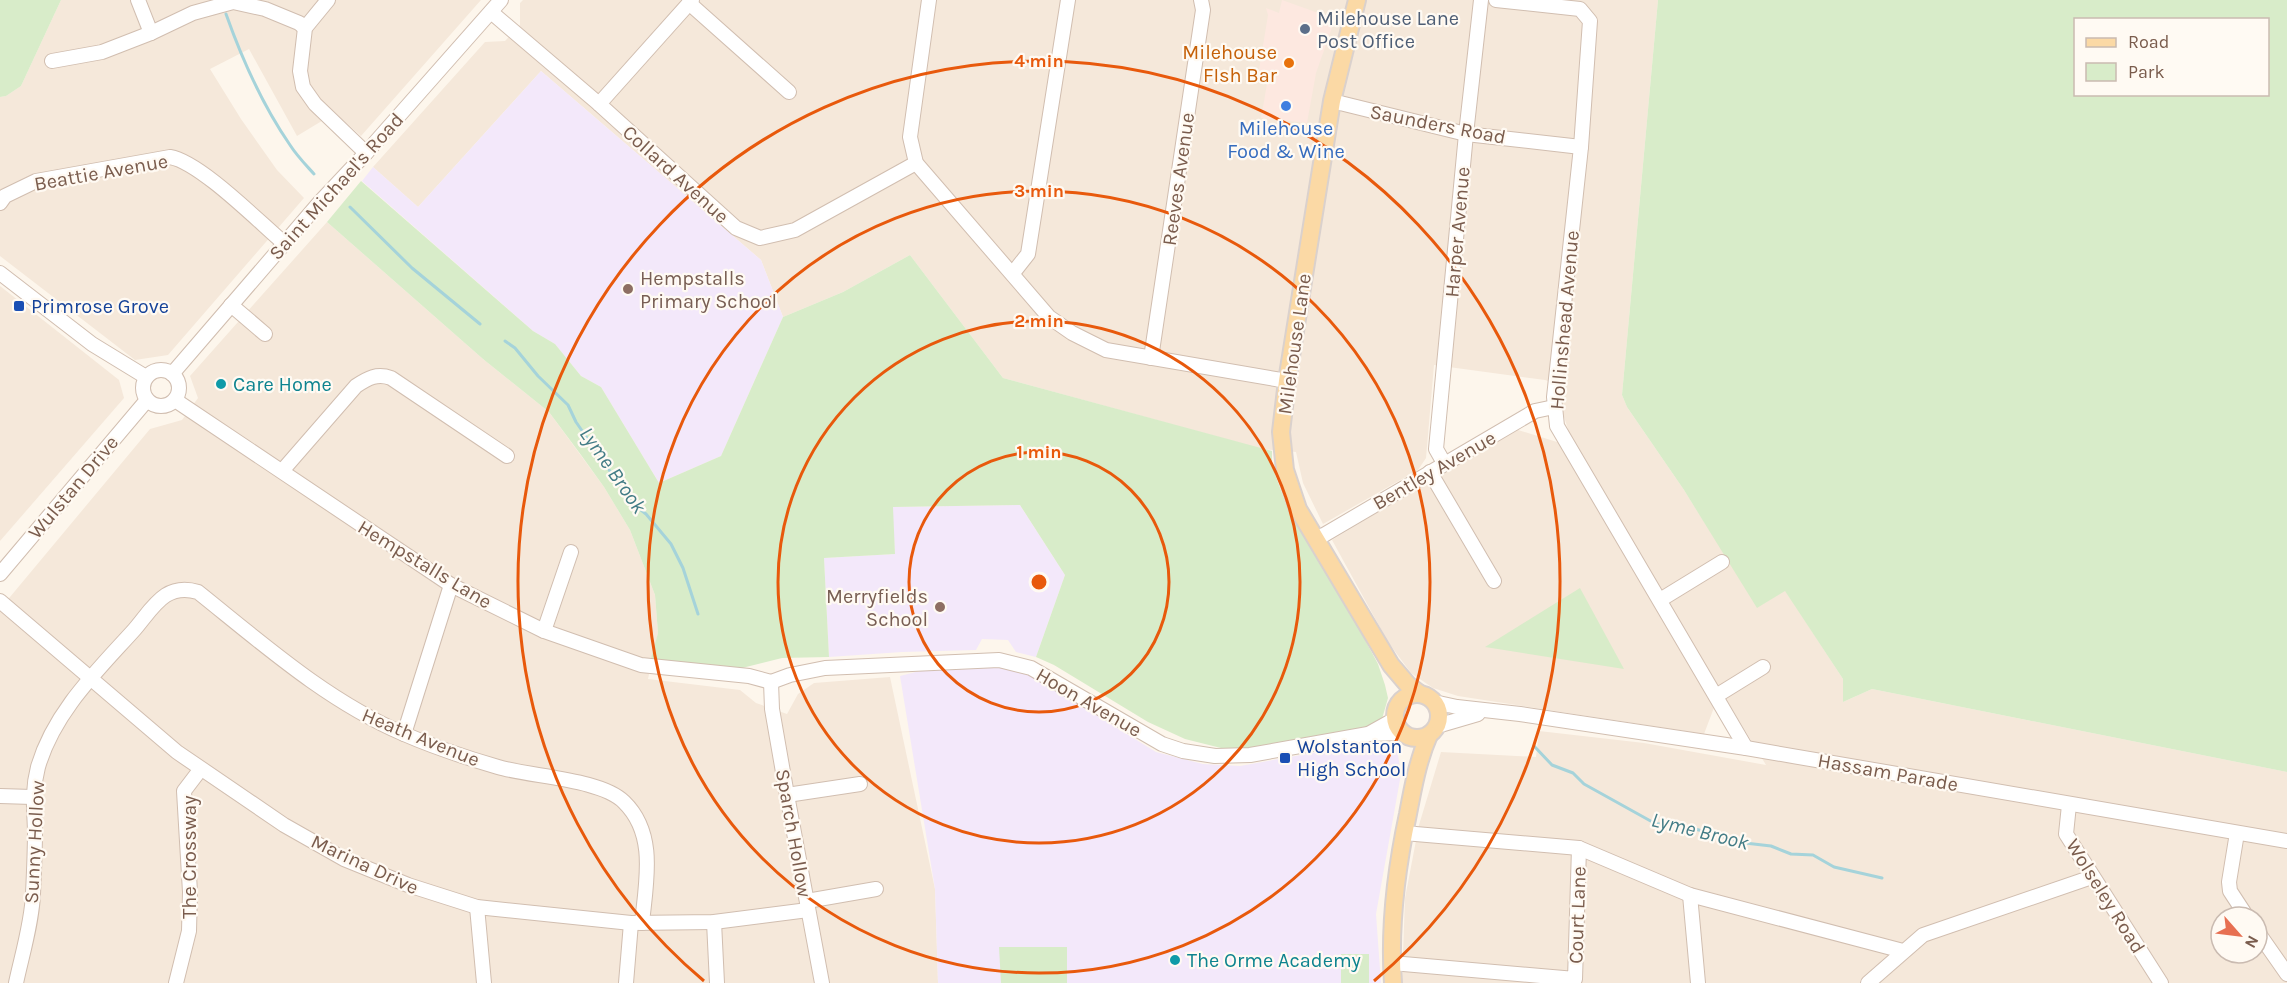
<svg xmlns="http://www.w3.org/2000/svg" width="2287" height="983" font-family="Karla,sans-serif">
  <style>
    .residential { fill: #f5e8da; fill-rule: evenodd }
    .commercial { fill: #fde8e0 }
    .education { fill: #f3e8fa }
    .green { fill: #d8ecc9; fill-rule: evenodd }
    .lines { fill: none; stroke-linecap: round; stroke-linejoin: round }
    .stream { stroke: #a5d3da; stroke-width: 3 }
    .minor-casing { stroke: #d1beb0; stroke-width: 16 }
    .major-casing { stroke: #dad1cd; stroke-width: 20 }
    .minor { stroke: #fff; stroke-width: 14 }
    .major { stroke: #fbd9a5; stroke-width: 16 }
    .ring { fill: none; stroke: #e8590c; stroke-width: 3 }
    .service-dot { fill: #5c6f8a; stroke: #fffaf3; stroke-width: 2 }
    .food-dot { fill: #e8710a; stroke: #fffaf3; stroke-width: 2 }
    .shop-dot { fill: #3f7fe0; stroke: #fffaf3; stroke-width: 2 }
    .education-dot { fill: #8d6e63; stroke: #fffaf3; stroke-width: 2 }
    .transit-dot { fill: #1a4fb4; stroke: #fffaf3; stroke-width: 2 }
    .culture-dot { fill: #0f9aa8; stroke: #fffaf3; stroke-width: 2 }
    .labels { text-anchor: middle; stroke-width: 4.5; stroke-linejoin: round; paint-order: stroke }
    .service-label { font-size: 20px; fill: #4e5e75; stroke: #fffaf3; text-anchor: start }
    .food-label { font-size: 20px; fill: #c56008; stroke: #fffaf3; text-anchor: end }
    .street-label { font-size: 20px; fill: #7a5c4d; stroke: #fffaf3 }
    .shop-label { font-size: 20px; fill: #366cbe; stroke: #fffaf3 }
    .education-label { font-size: 20px; fill: #785e54; stroke: #fffaf3; text-anchor: start }
    .transit-label { font-size: 20px; fill: #164399; stroke: #fffaf3; text-anchor: start }
    .culture-label { font-size: 20px; fill: #0d838f; stroke: #fffaf3; text-anchor: start }
    .water-label { font-size: 21px; font-style: italic; fill: #437c86; stroke: #fffaf3 }
    .centre { fill: #e8590c; stroke: #fffaf3; stroke-width: 3 }
    .ring-label { font-size: 18px; text-anchor: middle; font-weight: bold; fill: #e8590c; stroke: #fffaf3; stroke-width: 4.5; stroke-linejoin: round; paint-order: stroke }
  </style>
  <rect width="100%" height="100%" fill="#fdf6ec"/>
  <!-- residential -->
  <g class="residential">
    <path d="M61,0H481L361,136L335,113L297,136L249,49L210,69L241,119L277,170L304,198L168,355L135,360L0,256V97L6,96L21,86Z"/>
    <path d="M523,0H1658L1622,395L1627,407L1684,490L1758,607L1785,590L1843,679V702L1872,689L2287,772V983H1402L1405,898L1419,825L1441,752L1536,757L1539,731L1644,743L1766,765L1726,699L1715,705L1704,734L1458,696L1433,688L1411,673L1388,642L1332,540L1515,429L1557,442L1569,432L1561,408L1566,387L1545,380L1434,365L1426,458L1418,470L1323,524L1303,483L1296,452L1262,449L1003,378L910,255L843,292L783,317L761,260L541,71L418,207L373,167L485,42L505,41L520,25V3ZM2221,917H2257V953H2221Z"/>
    <path d="M327,222L483,359L549,412L604,487L630,530L655,595L658,633L648,679L740,690L756,703L787,714L798,694L814,683L890,677L935,889L938,983H0V609L150,429L182,420L198,398L190,376Z"/>
    <path d="M0,286L119,380L124,398L0,541Z"/>
  </g>
  <!-- commercial -->
  <path class="commercial" d="M1282,0L1335,19L1316,73L1307,123L1261,118L1269,73L1259,70L1268,15L1266,8L1279,13Z"/>
  <!-- education -->
  <g class="education">
    <path d="M541,71L761,260L783,317L721,456L659,483L601,387L581,376L555,344L533,331L362,181L373,167L418,207Z"/>
    <path d="M1020,505L1065,575L1036,657L1016,652L1008,640L982,639L976,650L902,652L829,657L824,558L895,554L892,507Z"/>
    <path d="M1020,665L1054,689L1156,752L1203,764L1240,766L1318,752L1396,742L1401,774L1376,914L1381,983H938L935,889L900,676L935,667Z"/>
  </g>
  <!-- green -->
  <g class="green">
    <path d="M0,0H61L21,86L6,96L0,97Z"/>
    <path d="M1658,0H2287V772L1872,689L1843,702V679L1785,591L1757,608L1684,490L1627,407L1622,395ZM2076,20H2268V94H2076Z"/>
    <path d="M361,181L533,331L555,344L581,376L601,387L659,483L721,456L783,317L843,292L910,255L1003,378L1272,451V466L1286,504L1344,601L1378,664L1385,685L1388,698L1382,719L1368,729L1260,749L1221,748L1185,739L1148,722L1054,665L1036,657L1065,575L1020,505L893,507L895,554L824,558L829,657L782,658L742,668L650,662L658,633L655,595L630,530L604,487L581,455L549,412L483,359L327,222Z"/>
    <path d="M1580,588L1624,669L1485,647Z"/>
    <path d="M999,947H1067V983H1001Z"/>
    <rect x="1341" y="954" width="28" height="29"/>
  </g>
  <g class="lines">
    <!-- stream -->
    <g class="stream">
      <path d="M226,14C242,59 263,106 290,145C297,156 306,165 314,174"/>
      <path d="M350,207L412,268L480,324"/>
      <path d="M505,341L515,348L538,376L568,405L576,422L632,503L646,514L671,544L683,568L698,614"/>
      <path d="M1534,746L1552,765L1573,773L1584,784L1656,824L1674,823L1745,843L1771,846L1791,854L1813,855L1834,867L1882,878"/>
    </g>
    <defs>
      <g id="minor">
        <path d="M138,0L151,33"/>
        <path d="M328,0L305,28L300,71L303,87L315,104L366,153"/>
        <path d="M929,0L910,137L916,163L1049,317L1072,333L1106,350L1287,381"/>
        <path d="M1496,0L1580,9L1590,21L1581,147L1554,397L1557,426L1746,748"/>
        <path d="M689,3L789,92"/>
        <path d="M491,12L599,104L736,228L760,238L795,230L916,163"/>
        <path d="M52,61L102,52L151,33L193,13L233,2L265,9L299,23L305,28"/>
        <path d="M1332,101L1466,134L1581,147"/>
        <path d="M599,104L692,0"/>
        <path d="M0,203L5,196L36,181L170,157C200,162 259,222 285,244"/>
        <path d="M0,273L92,344L146,377"/>
        <path d="M1013,273L1028,254L1068,0"/>
        <path d="M231,305L265,334"/>
        <path d="M1151,358L1203,10L1201,0"/>
        <circle cx="161" cy="388" r="18"/>
        <path d="M172,374L320,202L366,153L501,0"/>
        <path d="M175,400L451,585L544,631L641,665L749,676L771,682"/>
        <path d="M1444,463L1436,449L1466,134L1481,0"/>
        <path d="M282,471L356,386C368,378 377,373 391,378L507,456"/>
        <path d="M1430,472L1494,581"/>
        <path d="M1317,539L1535,411L1554,407"/>
        <path d="M0,574L147,400"/>
        <path d="M1660,600L1722,562"/>
        <path d="M0,601L177,752L284,825L344,859L408,885L477,907L631,923L714,922L808,910"/>
        <path d="M544,631L571,552"/>
        <path d="M771,682L790,675L825,668L999,660L1031,668L1162,744L1183,751L1215,756L1250,755L1368,734L1402,733"/>
        <path d="M771,682L772,709L787,795L822,983"/>
        <path d="M1716,696L1763,667"/>
        <path d="M1434,702L1457,707L1520,714L1746,748L2287,841"/>
        <path d="M1437,726L1478,714"/>
        <path d="M1370,733L1395,719"/>
        <path d="M404,734L451,585"/>
        <path d="M787,795L860,784"/>
        <path d="M0,796L32,797"/>
        <path d="M2069,805L2066,834L2161,983"/>
        <path d="M1404,833L1579,848L1690,895L1903,951"/>
        <path d="M2237,833L2229,882L2230,891L2247,917"/>
        <path d="M1690,895L1698,983"/>
        <path d="M807,901L876,889"/>
        <path d="M477,907L484,983"/>
        <path d="M714,922L717,983"/>
        <path d="M2257,931L2287,974"/>
        <path d="M1392,963L1575,979L1579,848"/>
        <path d="M16,983C22,955 32,922 33,894C34,873 35,851 35,830C34,807 32,790 38,767C54,712 97,671 134,630C153,608 165,582 198,592C263,644 327,701 404,734C434,747 467,758 498,767C532,777 601,779 624,802C657,834 646,882 642,923"/>
        <path d="M176,983L189,931L190,892L184,791L200,770"/>
        <path d="M626,983L631,923"/>
        <path d="M1868,983L1923,935L2092,877"/>
      </g>
      <g id="major">
        <path d="M1357,0L1332,101L1287,381L1281,432L1285,470L1298,509L1391,665L1408,685L1420,694"/>
        <circle cx="1417" cy="716" r="22"/>
        <path d="M1393,983C1389,926 1396,870 1408,814C1413,787 1418,760 1429,735"/>
      </g>
    </defs>
    <!-- minor casing -->
    <use href="#minor" class="minor-casing"/>
    <!-- major casing -->
    <use href="#major" class="major-casing"/>
    <!-- minor -->
    <use href="#minor" class="minor"/>
    <!-- major -->
    <use href="#major" class="major"/>
  </g>
  <!-- distance rings -->
  <g class="ring">
    <circle cx="1039" cy="582" r="130"/>
    <circle cx="1039" cy="582" r="261"/>
    <circle cx="1039" cy="582" r="391"/>
    <path d="M704 981A521 521 0 1 1 1374 981"/>
  </g>
  <!-- markers -->
  <circle class="service-dot" cx="1305" cy="29" r="6"/>
  <circle class="food-dot" cx="1289" cy="63" r="6"/>
  <circle class="shop-dot" cx="1286" cy="106" r="6"/>
  <g class="education-dot">
    <circle cx="628" cy="289" r="6"/>
    <circle cx="940" cy="607" r="6"/>
  </g>
  <g class="transit-dot">
    <rect x="13" y="300" width="12" height="12" rx="3"/>
    <rect x="1279" y="752" width="12" height="12" rx="3"/>
  </g>
  <g class="culture-dot">
    <circle cx="221" cy="384" r="6"/>
    <circle cx="1175" cy="960" r="6"/>
  </g>
  <g class="labels">
    <!-- service labels -->
    <g class="service-label">
      <text x="1317" y="25">Milehouse Lane<tspan x="1317" dy="23">Post Office</tspan></text>
    </g>
    <!-- food labels -->
    <g class="food-label">
      <text x="1277" y="59">Milehouse<tspan x="1277" dy="23">FIsh Bar</tspan></text>
    </g>
    <!-- street labels -->
    <g class="street-label">
      <text transform="translate(1438 124) rotate(11)" y="7">Saunders Road</text>
      <text transform="translate(101 172) rotate(-10)" y="7">Beattie Avenue</text>
      <text transform="translate(676 174) rotate(42)" y="7">Collard Avenue</text>
      <text transform="translate(1178 179) rotate(-82)" y="7">Reeves Avenue</text>
      <text transform="translate(336 186) rotate(-48)" y="7">Saint Michael's Road</text>
      <text transform="translate(1457 232) rotate(-85)" y="7">Harper Avenue</text>
      <text transform="translate(1564 320) rotate(-85)" y="7">Hollinshead Avenue</text>
      <text transform="translate(1294 344) rotate(-82)" y="7">Milehouse Lane</text>
      <text transform="translate(1434 470) rotate(-30)" y="7">Bentley Avenue</text>
      <text transform="translate(73 487) rotate(-50)" y="7">Wulstan Drive</text>
      <text transform="translate(425 564) rotate(31)" y="7">Hempstalls Lane</text>
      <text transform="translate(1089 702) rotate(30)" y="7">Hoon Avenue</text>
      <text transform="translate(421 737) rotate(22)" y="7">Heath Avenue</text>
      <text transform="translate(1888 772) rotate(10)" y="7">Hassam Parade</text>
      <text transform="translate(794 833) rotate(80)" y="7">Sparch Hollow</text>
      <text transform="translate(34 842) rotate(-87)" y="7">Sunny Hollow</text>
      <text transform="translate(189 857) rotate(-90)" y="7">The Crossway</text>
      <text transform="translate(365 864) rotate(25)" y="7">Marina Drive</text>
      <text transform="translate(2106 896) rotate(58)" y="7">Wolseley Road</text>
      <text transform="translate(1577 915) rotate(-88)" y="7">Court Lane</text>
    </g>
    <!-- shop labels -->
    <g class="shop-label">
      <text x="1286" y="135">Milehouse<tspan x="1286" dy="23">Food &amp; Wine</tspan></text>
    </g>
    <!-- education labels -->
    <g class="education-label">
      <text x="640" y="285">Hempstalls<tspan x="640" dy="23">Primary School</tspan></text>
      <text x="928" y="603" text-anchor="end">Merryfields<tspan x="928" dy="23">School</tspan></text>
    </g>
    <!-- transit labels -->
    <g class="transit-label">
      <text x="31" y="313">Primrose Grove</text>
      <text x="1297" y="753">Wolstanton<tspan x="1297" dy="23">High School</tspan></text>
    </g>
    <!-- culture labels -->
    <g class="culture-label">
      <text x="233" y="391">Care Home</text>
      <text x="1187" y="967">The Orme Academy</text>
    </g>
    <!-- water labels -->
    <g class="water-label">
      <text transform="translate(613 470) rotate(55)" y="7">Lyme Brook</text>
      <text transform="translate(1700 831) rotate(14)" y="7">Lyme Brook</text>
    </g>
  </g>
  <circle cx="1039" cy="582" r="9" class="centre"/>
  <g class="ring-label">
    <text x="1039" y="67">4 min</text>
    <text x="1039" y="197">3 min</text>
    <text x="1039" y="327">2 min</text>
    <text x="1039" y="458">1 min</text>
  </g>
  <!-- legend -->
  <rect x="2074" y="18" width="195" height="78" fill="#fffaf3" stroke="#cabbb1" stroke-width="1.5"/>
  <rect x="2086" y="38" width="30" height="9" fill="#fbd9a5" stroke="#cabbb1" stroke-width="1.5"/>
  <text x="2128" y="48" font-size="18" fill="#7a5c4d">Road</text>
  <rect x="2086" y="63" width="30" height="18" fill="#d8ecc9" stroke="#cabbb1" stroke-width="1.5"/>
  <text x="2128" y="78" font-size="18" fill="#7a5c4d">Park</text>
  <!-- north arrow -->
  <g transform="translate(2239 935) rotate(118)"><circle r="28" fill="#fffaf3" stroke="#cabbb1" stroke-width="1.5"/>
  <path d="M0-4.5L10 22L0 15L-10 22Z" fill="#e76f51"/>
  <text y="-9" font-size="16" font-weight="bold" text-anchor="middle" fill="#7a5c4d">N</text>
  </g>
</svg>
